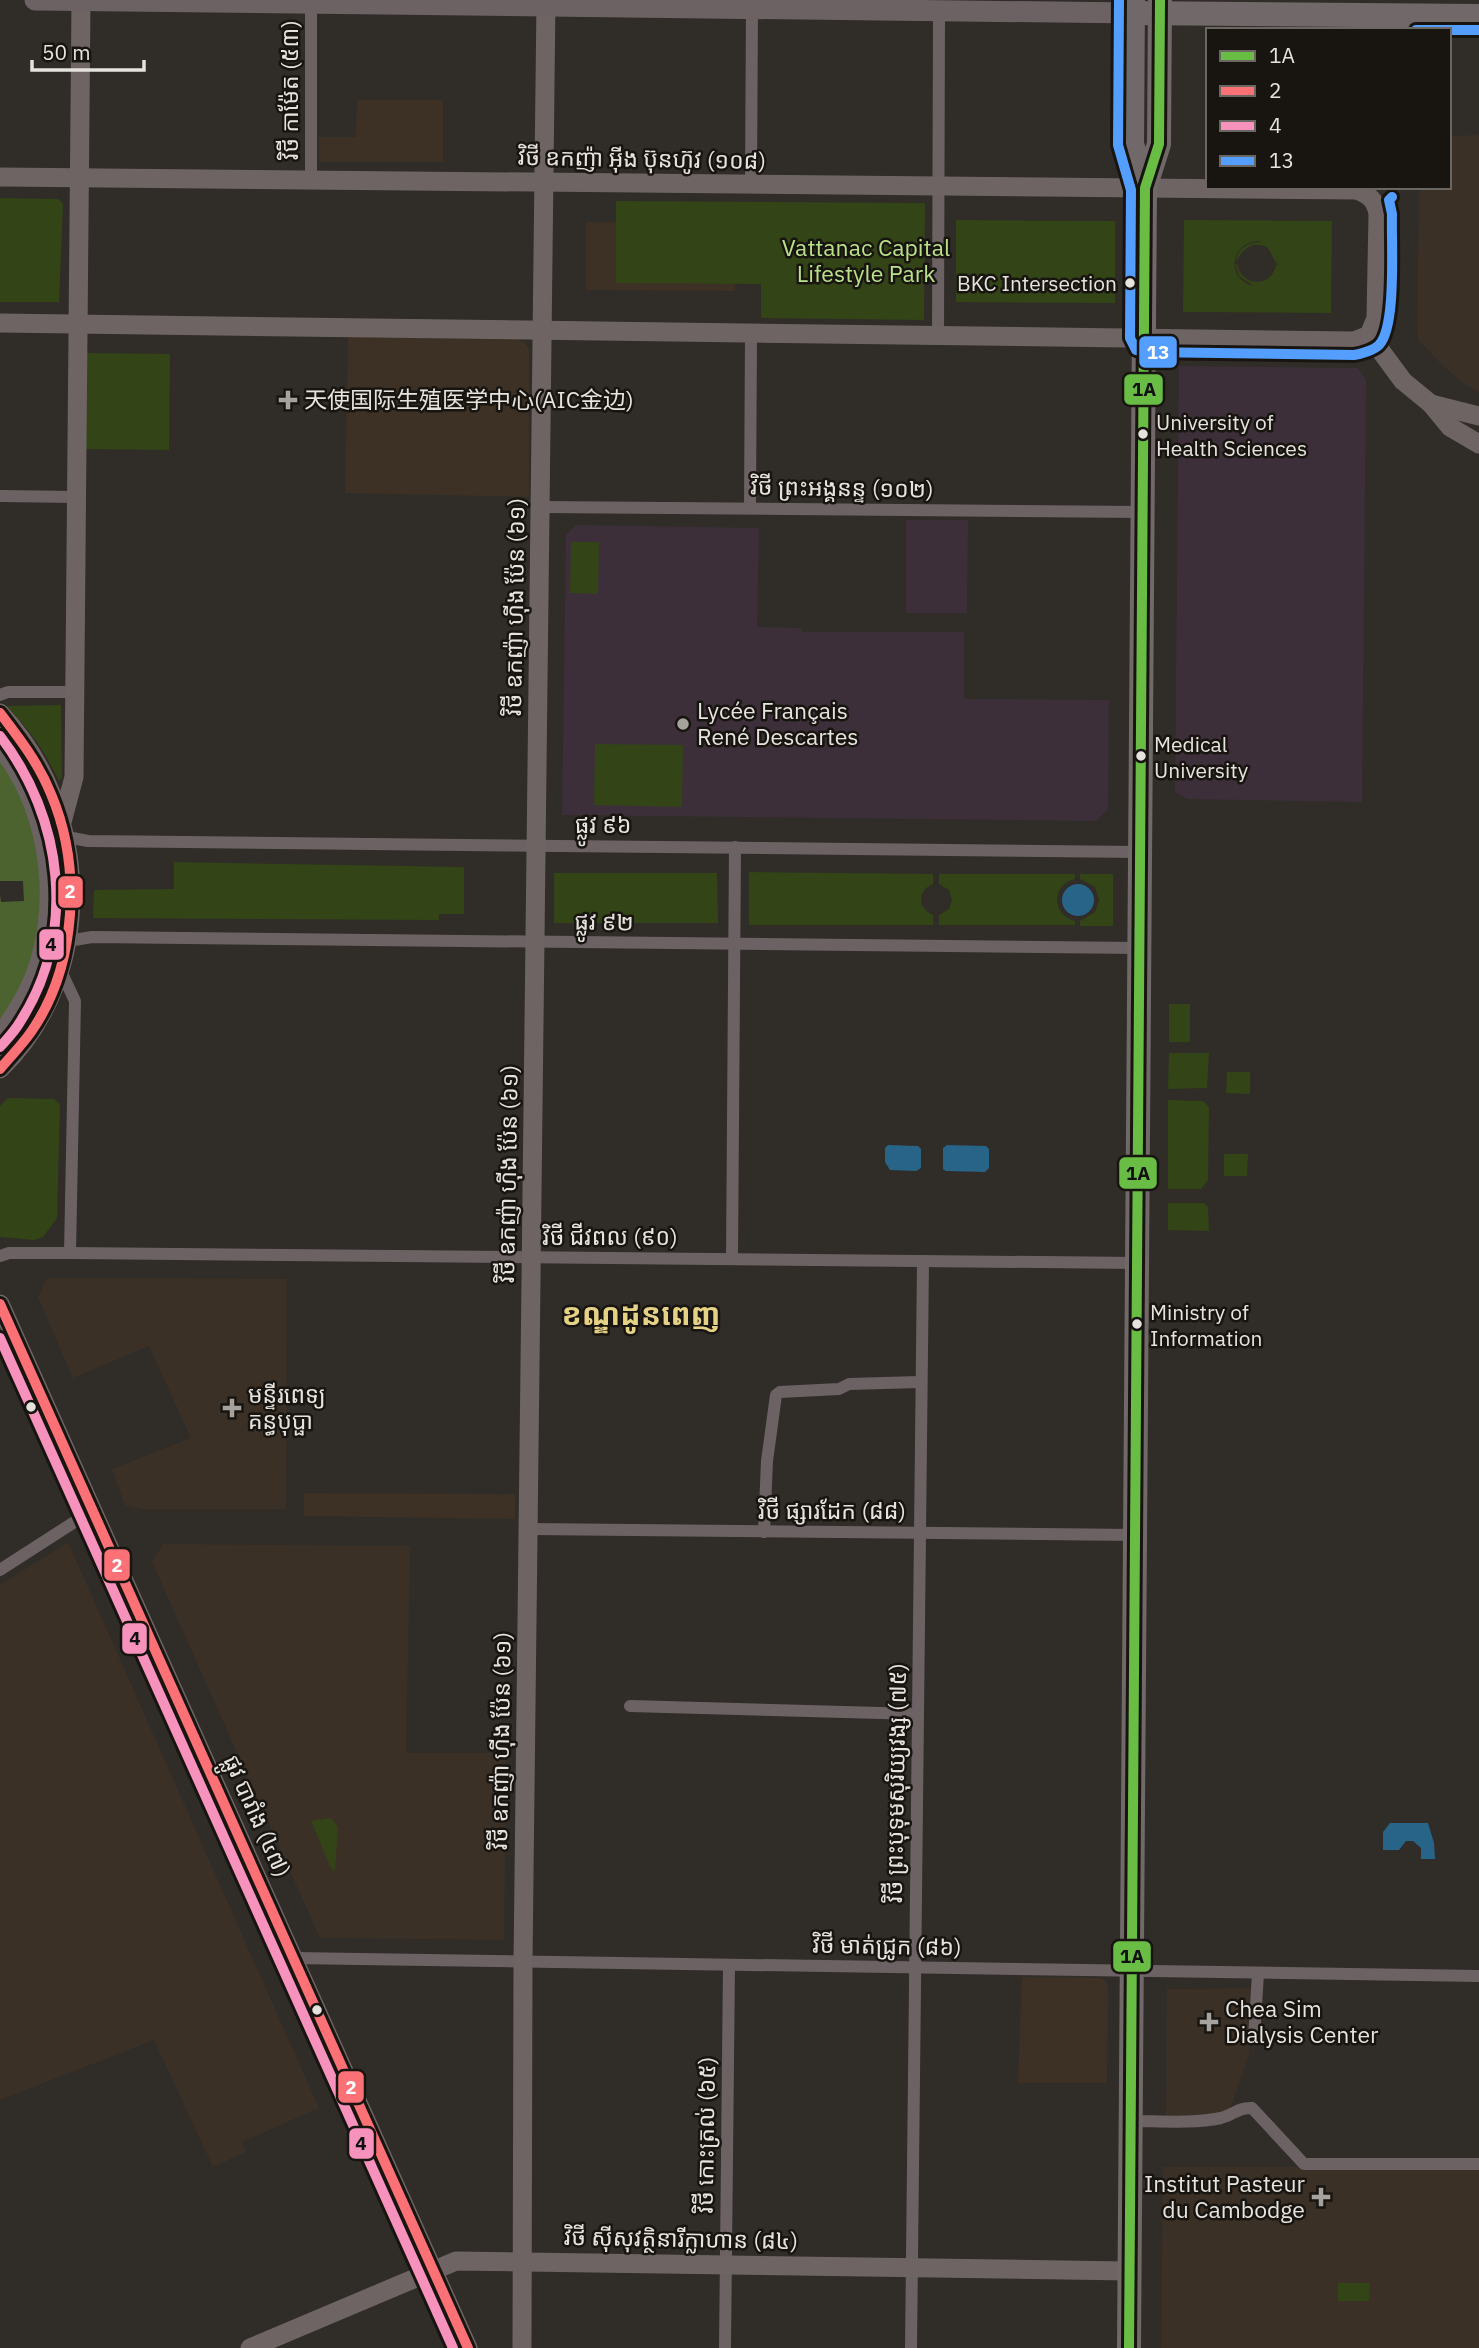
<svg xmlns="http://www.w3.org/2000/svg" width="1479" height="2348" font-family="'IBM Plex Sans','Noto Sans SC','Noto Sans Khmer',sans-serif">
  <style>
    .commercial { fill: #3c3124 }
    .built { fill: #3b3026 }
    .education { fill: #3c2f39 }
    .green { fill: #334417; fill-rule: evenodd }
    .forest { fill: #4d632f }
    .water { fill: #286488 }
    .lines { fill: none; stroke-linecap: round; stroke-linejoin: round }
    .street { stroke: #6c6264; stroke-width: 12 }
    .secondary { stroke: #6e6464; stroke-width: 19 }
    .primary { stroke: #6c6263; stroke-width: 21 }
    .highway { stroke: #716869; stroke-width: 24 }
    .bus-1-casing { stroke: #181511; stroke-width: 16 }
    .bus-2-casing { stroke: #181511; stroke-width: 16 }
    .bus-3-casing { stroke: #181511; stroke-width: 16 }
    .bus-4-casing { stroke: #181511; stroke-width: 16 }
    .bus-1 { stroke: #69bd44; stroke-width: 10 }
    .bus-2 { stroke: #fc7176; stroke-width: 10 }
    .bus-3 { stroke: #f792bd; stroke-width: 10 }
    .bus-4 { stroke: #539eff; stroke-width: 10 }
    .bus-dot { fill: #e6e2dd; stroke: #181511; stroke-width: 2.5 }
    .poi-dot { fill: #a6a29e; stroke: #181511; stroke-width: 2.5 }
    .labels { text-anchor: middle; stroke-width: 5; stroke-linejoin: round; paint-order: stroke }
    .bus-label { font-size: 21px; fill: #e6e2dd; stroke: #181511; text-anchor: start }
    .street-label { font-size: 23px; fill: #e6e2dd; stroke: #181511 }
    .park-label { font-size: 23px; fill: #bae189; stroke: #181511 }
    .poi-label { font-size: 23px; fill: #e6e2dd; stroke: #181511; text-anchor: start }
    .district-label { font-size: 30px; font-weight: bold; fill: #e6d285; stroke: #181511 }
    .line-badge { stroke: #181511; stroke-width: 2.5 }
    .badge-label { font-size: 19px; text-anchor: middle; font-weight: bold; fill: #fff }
    .pale-badge-label { font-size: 19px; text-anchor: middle; font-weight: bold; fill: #111 }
  </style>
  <rect width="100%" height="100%" fill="#302c28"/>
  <!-- commercial -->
  <g class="commercial">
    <path d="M357,100H443V162H319V137H356Z"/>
    <path d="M586,222L735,223V291L586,290Z"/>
    <path d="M348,337L517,339L524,342L529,348V497L345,493Z"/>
    <path d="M304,1493L515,1494V1519L304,1516Z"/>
    <path d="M1022,1977L1099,1978L1105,1980L1108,1987L1107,2083H1018Z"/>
  </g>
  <!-- built -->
  <g class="built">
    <path d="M1479,135V392L1464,384L1440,363L1418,339L1417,328L1419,187H1449V136Z"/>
    <path d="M47,1278L287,1279L286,1509H141L125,1505L112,1469L191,1438L149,1346L73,1378L38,1297Z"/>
    <path d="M68,1542L319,2108L242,2142L246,2152L213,2167L154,2040L0,2100V1585Z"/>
    <path d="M163,1544L410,1546L406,1753H506L504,1940L320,1938L152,1562Z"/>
    <path d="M1253,1988L1249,2055L1229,2112L1196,2116H1166L1167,1989Z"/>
    <path d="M1163,2167H1479V2348H1161Z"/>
  </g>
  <!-- education -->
  <g class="education">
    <path d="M1179,366L1358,368L1366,380L1362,802L1187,799L1175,792Z"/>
    <path d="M906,520H968L967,613H906Z"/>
    <path d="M576,525L759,528L757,627L801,628L802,632H964V699L1109,700L1108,809L1096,821L562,815L566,535Z"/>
  </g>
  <!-- green -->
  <g class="green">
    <path d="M0,198L58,199L63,204L59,302H0Z"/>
    <path d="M616,201L925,203L924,320L761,318V284L616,283Z"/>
    <path d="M956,220L1115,221V303L956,302Z"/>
    <path d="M1184,220L1332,221L1331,313L1183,312ZM1257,241L1263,242C1249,241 1238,247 1235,262C1243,251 1251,239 1268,248L1276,263H1278L1277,254L1278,269V265H1276C1271,288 1242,287 1237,264H1235L1239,276L1254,286C1226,280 1229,244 1257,241Z"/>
    <path d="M85,353L170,354L169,450L83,449Z"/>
    <path d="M571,542H599L598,594L570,593Z"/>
    <path d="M61,705L62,778L59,781C45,752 29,728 6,706Z"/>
    <path d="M595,744L683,745L682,807L594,805Z"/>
    <path d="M174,862L464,867V914H439V920L93,918L94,890L174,889Z"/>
    <path d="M749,872L933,874V884C917,891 917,908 933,915V925H749Z"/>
    <path d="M554,873H717L718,923H554Z"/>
    <path d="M939,874H1075V879C1051,885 1051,914 1075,921V925H939V915L949,909L952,900L949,890L939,884Z"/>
    <path d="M1080,874H1113V926H1080V921L1095,912L1099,900L1095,887L1080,879Z"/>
    <rect x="1169" y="1004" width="21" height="38"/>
    <path d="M1169,1053H1209L1207,1088L1168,1089Z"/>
    <path d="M1227,1072H1250V1094L1226,1093Z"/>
    <path d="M8,1098L54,1099L60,1104L57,1218L43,1237L34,1240L0,1237V1106Z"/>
    <path d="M1168,1100L1203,1101L1209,1107L1208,1180L1201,1189H1168Z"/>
    <path d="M1224,1154H1248L1247,1176H1224Z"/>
    <path d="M1168,1203H1204L1208,1207L1209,1231L1168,1230Z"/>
    <path d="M331,1818L338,1827L335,1871L331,1868L311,1821Z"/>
    <path d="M1338,2283H1370L1369,2301H1338Z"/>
  </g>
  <!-- forest -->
  <path class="forest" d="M0,756L23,796L42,868L39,937L23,986L0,1026V895L1,902L24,901L23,881H0Z"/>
  <!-- water -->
  <g class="water">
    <circle cx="1078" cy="900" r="16"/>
    <path d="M888,1145L918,1146L921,1149V1168L916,1171L890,1170L885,1162V1148Z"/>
    <path d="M947,1145L986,1146L989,1149V1168L985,1172L946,1171L943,1169V1148Z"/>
    <path d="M1390,1823H1428L1434,1843L1435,1859H1421V1848L1413,1841H1406L1399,1850H1383V1832Z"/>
  </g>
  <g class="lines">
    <!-- street -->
    <g class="street">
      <path d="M311,180V0"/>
      <path d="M751,184L752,4"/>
      <path d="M938,335L939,11"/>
      <path d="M0,496L77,497"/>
      <path d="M541,507L1143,512"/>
      <path d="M750,508L751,333"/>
      <path d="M0,695L8,692H74"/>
      <path d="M0,752C50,815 60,918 25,989C18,1004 8,1017 0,1031"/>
      <path d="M67,837L88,841L1140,852"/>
      <path d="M68,941L92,937L1139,948"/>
      <path d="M60,969L75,1001L70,1253"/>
      <path d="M0,1256L9,1253H70L1137,1263"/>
      <path d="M732,1259L735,847"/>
      <path d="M528,1529L1135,1535"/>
      <path d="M764,1532L767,1461L776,1395L780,1392L839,1389L849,1384L920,1382"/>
      <path d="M0,1570L93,1510"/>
      <path d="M630,1706L917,1714"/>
      <path d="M293,1958L1479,1976"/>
      <path d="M1254,2039L1258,1973"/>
      <path d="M1130,2121C1160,2121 1192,2124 1221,2118C1233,2115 1239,2107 1252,2108L1304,2164H1479"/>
      <path d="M725,2348L729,1965"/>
      <path d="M911,2348L923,1261"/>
    </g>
    <!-- secondary -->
    <g class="secondary">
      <path d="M0,177L1356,190C1369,194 1376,201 1378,214L1376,318L1369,335"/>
      <path d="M0,323L1354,341L1369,335"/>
      <path d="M1369,335L1403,381L1431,404L1450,427L1479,444"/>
      <path d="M1431,404L1479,416"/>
      <path d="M0,713C91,809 98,974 0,1069"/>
      <path d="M62,822L74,777L81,0"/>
      <path d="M0,1304L468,2348"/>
      <path d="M250,2348L456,2261L1129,2271"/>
      <path d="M522,2348L523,1962L546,0"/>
    </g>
    <!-- primary -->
    <path class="primary" d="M35,0L1133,13"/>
    <!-- highway -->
    <g class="highway">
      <path d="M1133,0L1132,144L1145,188"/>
      <path d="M1133,13L1479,16"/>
      <path d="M1129,2348L1145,188L1159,144L1160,0"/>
    </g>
    <defs>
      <path id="bus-1" d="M1129,2348L1145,188L1159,144L1160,0"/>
      <g id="bus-2">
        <path d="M0,713C20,739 39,764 51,794C82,867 77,966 31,1032C22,1045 10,1057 0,1069"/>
        <path d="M0,1304L468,2348"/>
      </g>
      <g id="bus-3">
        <path d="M0,736C63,818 78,932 20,1022C15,1031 7,1039 0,1047"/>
        <path d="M0,1338L453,2348"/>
      </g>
      <g id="bus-4">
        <path d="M1119,0L1118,145L1131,190L1130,338L1136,350L1144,352L1354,355C1361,354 1374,350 1379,345C1397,326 1391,242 1392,214L1389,200L1392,197"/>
        <path d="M1416,30H1479"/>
      </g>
    </defs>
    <!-- bus-1 casing -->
    <use href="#bus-1" class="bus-1-casing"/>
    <!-- bus-2 casing -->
    <use href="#bus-2" class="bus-2-casing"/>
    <!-- bus-3 casing -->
    <use href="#bus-3" class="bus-3-casing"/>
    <!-- bus-4 casing -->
    <use href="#bus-4" class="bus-4-casing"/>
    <!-- bus-1 -->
    <use href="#bus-1" class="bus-1"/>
    <!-- bus-2 -->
    <use href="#bus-2" class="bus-2"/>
    <!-- bus-3 -->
    <use href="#bus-3" class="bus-3"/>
    <!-- bus-4 -->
    <use href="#bus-4" class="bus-4"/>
  </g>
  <!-- markers -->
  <g class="bus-dot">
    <circle cx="1130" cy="283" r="6"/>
    <circle cx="1143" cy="434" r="6"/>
    <circle cx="1141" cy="756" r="6"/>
    <circle cx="1137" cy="1324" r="6"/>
    <circle cx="31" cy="1407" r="6"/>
    <circle cx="317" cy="2010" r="6"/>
  </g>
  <g class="poi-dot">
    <path d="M284.5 389.5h7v7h7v7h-7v7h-7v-7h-7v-7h7z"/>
    <circle cx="683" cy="724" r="7"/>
    <path d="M228.5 1397.5h7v7h7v7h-7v7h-7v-7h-7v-7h7z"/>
    <path d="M1205.5 2011.5h7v7h7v7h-7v7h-7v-7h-7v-7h7z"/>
    <path d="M1317.5 2186.5h7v7h7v7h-7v7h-7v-7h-7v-7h7z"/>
  </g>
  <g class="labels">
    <!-- bus labels -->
    <g class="bus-label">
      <text x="1117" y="291" text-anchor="end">BKC Intersection</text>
      <text x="1156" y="430">University of<tspan x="1156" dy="26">Health Sciences</tspan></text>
      <text x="1154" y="752">Medical<tspan x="1154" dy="26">University</tspan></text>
      <text x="1150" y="1320">Ministry of<tspan x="1150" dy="26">Information</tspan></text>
    </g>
    <!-- street labels -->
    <g class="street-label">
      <text transform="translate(290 90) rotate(-90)" y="8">វិថី កាម៉ែត (៥៣)</text>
      <text transform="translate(642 159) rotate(1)" y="8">វិថី ឧកញ៉ា អ៊ីង ប៊ុនហ៊ូវ (១០៨)</text>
      <text transform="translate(842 488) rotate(1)" y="8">វិថី ព្រះអង្គនន្ទ (១០២)</text>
      <text transform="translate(515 607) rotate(-89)" y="8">វិថី ឧកញ៉ា ហ៊ីង ប៉ែន (៦១)</text>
      <text x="603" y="833">ផ្លូវ ៩៦</text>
      <text transform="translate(604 922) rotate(1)" y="8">ផ្លូវ ៩២</text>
      <text transform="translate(508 1174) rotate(-89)" y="8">វិថី ឧកញ៉ា ហ៊ីង ប៉ែន (៦១)</text>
      <text x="610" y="1245">វិថី ជីវពល (៩០)</text>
      <text x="832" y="1519">វិថី ផ្សារដែក (៨៨)</text>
      <text transform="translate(501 1741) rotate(-89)" y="8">វិថី ឧកញ៉ា ហ៊ីង ប៉ែន (៦១)</text>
      <text transform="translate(896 1783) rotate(-89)" y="8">វិថី ព្រះបុទុមសុរិយ្យវង្ស (៧៥)</text>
      <text transform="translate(257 1816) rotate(66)" y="8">ផ្លូវ បារាំង (៤៧)</text>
      <text transform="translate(887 1946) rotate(1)" y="8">វិថី មាត់ជ្រូក (៨៦)</text>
      <text transform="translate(706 2135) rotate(-89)" y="8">វិថី កោះត្រល់ (៦៥)</text>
      <text transform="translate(681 2239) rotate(1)" y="8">វិថី ស៊ីសុវត្ថិនារីក្លាហាន (៨៤)</text>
    </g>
    <!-- park labels -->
    <g class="park-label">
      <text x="866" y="256">Vattanac Capital<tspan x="866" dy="26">Lifestyle Park</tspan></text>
    </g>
    <!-- poi labels -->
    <g class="poi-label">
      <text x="304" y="408">天使国际生殖医学中心(AIC金边)</text>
      <text x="697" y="719">Lycée Français<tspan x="697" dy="26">René Descartes</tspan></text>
      <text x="248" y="1403">មន្ទីរពេទ្យ<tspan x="248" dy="26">គន្ធបុប្ផា</tspan></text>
      <text x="1225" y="2017">Chea Sim<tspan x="1225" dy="26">Dialysis Center</tspan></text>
      <text x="1305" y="2192" text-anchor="end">Institut Pasteur<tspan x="1305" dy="26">du Cambodge</tspan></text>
    </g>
    <!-- district labels -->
    <g class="district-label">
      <text x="641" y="1325">ខណ្ឌដូនពេញ</text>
    </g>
  </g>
  <g class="line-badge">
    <rect x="1138" y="335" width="40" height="34" rx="7" fill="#539eff"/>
    <rect x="1123" y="373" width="41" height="33" rx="7" fill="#69bd44"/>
    <rect x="57" y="875" width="27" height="34" rx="7" fill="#fc7176"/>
    <rect x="38" y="928" width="27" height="33" rx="7" fill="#f792bd"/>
    <rect x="1118" y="1156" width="40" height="34" rx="7" fill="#69bd44"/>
    <rect x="103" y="1548" width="28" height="34" rx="7" fill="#fc7176"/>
    <rect x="121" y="1622" width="27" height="33" rx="7" fill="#f792bd"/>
    <rect x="1112" y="1940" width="40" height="33" rx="7" fill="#69bd44"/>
    <rect x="337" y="2070" width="28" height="34" rx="7" fill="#fc7176"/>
    <rect x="348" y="2127" width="27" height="33" rx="7" fill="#f792bd"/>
  </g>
  <g class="badge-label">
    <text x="1158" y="359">13</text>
    <text x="70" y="898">2</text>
    <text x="117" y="1572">2</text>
    <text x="351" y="2094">2</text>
  </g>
  <g class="pale-badge-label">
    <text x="1144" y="396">1A</text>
    <text x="51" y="951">4</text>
    <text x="1138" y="1180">1A</text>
    <text x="135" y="1645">4</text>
    <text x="1132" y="1963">1A</text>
    <text x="361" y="2150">4</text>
  </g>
  <!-- legend -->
  <rect x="1206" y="28" width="245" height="161" fill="#181511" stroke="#6a6763" stroke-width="2"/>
  <rect x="1220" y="51" width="35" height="10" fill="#69bd44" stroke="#6a6763" stroke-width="2"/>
  <text x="1269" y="63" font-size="21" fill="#e6e2dd">1A</text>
  <rect x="1220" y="86" width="35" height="10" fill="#fc7176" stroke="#6a6763" stroke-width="2"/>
  <text x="1269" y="98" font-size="21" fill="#e6e2dd">2</text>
  <rect x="1220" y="121" width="35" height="10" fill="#f792bd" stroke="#6a6763" stroke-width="2"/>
  <text x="1269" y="133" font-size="21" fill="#e6e2dd">4</text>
  <rect x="1220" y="156" width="35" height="10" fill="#539eff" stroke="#6a6763" stroke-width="2"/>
  <text x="1269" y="168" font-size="21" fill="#e6e2dd">13</text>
  <!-- scale -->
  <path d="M32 60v10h112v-10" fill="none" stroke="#e6e2dd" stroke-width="3.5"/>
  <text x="42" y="60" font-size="21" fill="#e6e2dd" stroke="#181511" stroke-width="5" paint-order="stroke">50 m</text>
</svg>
